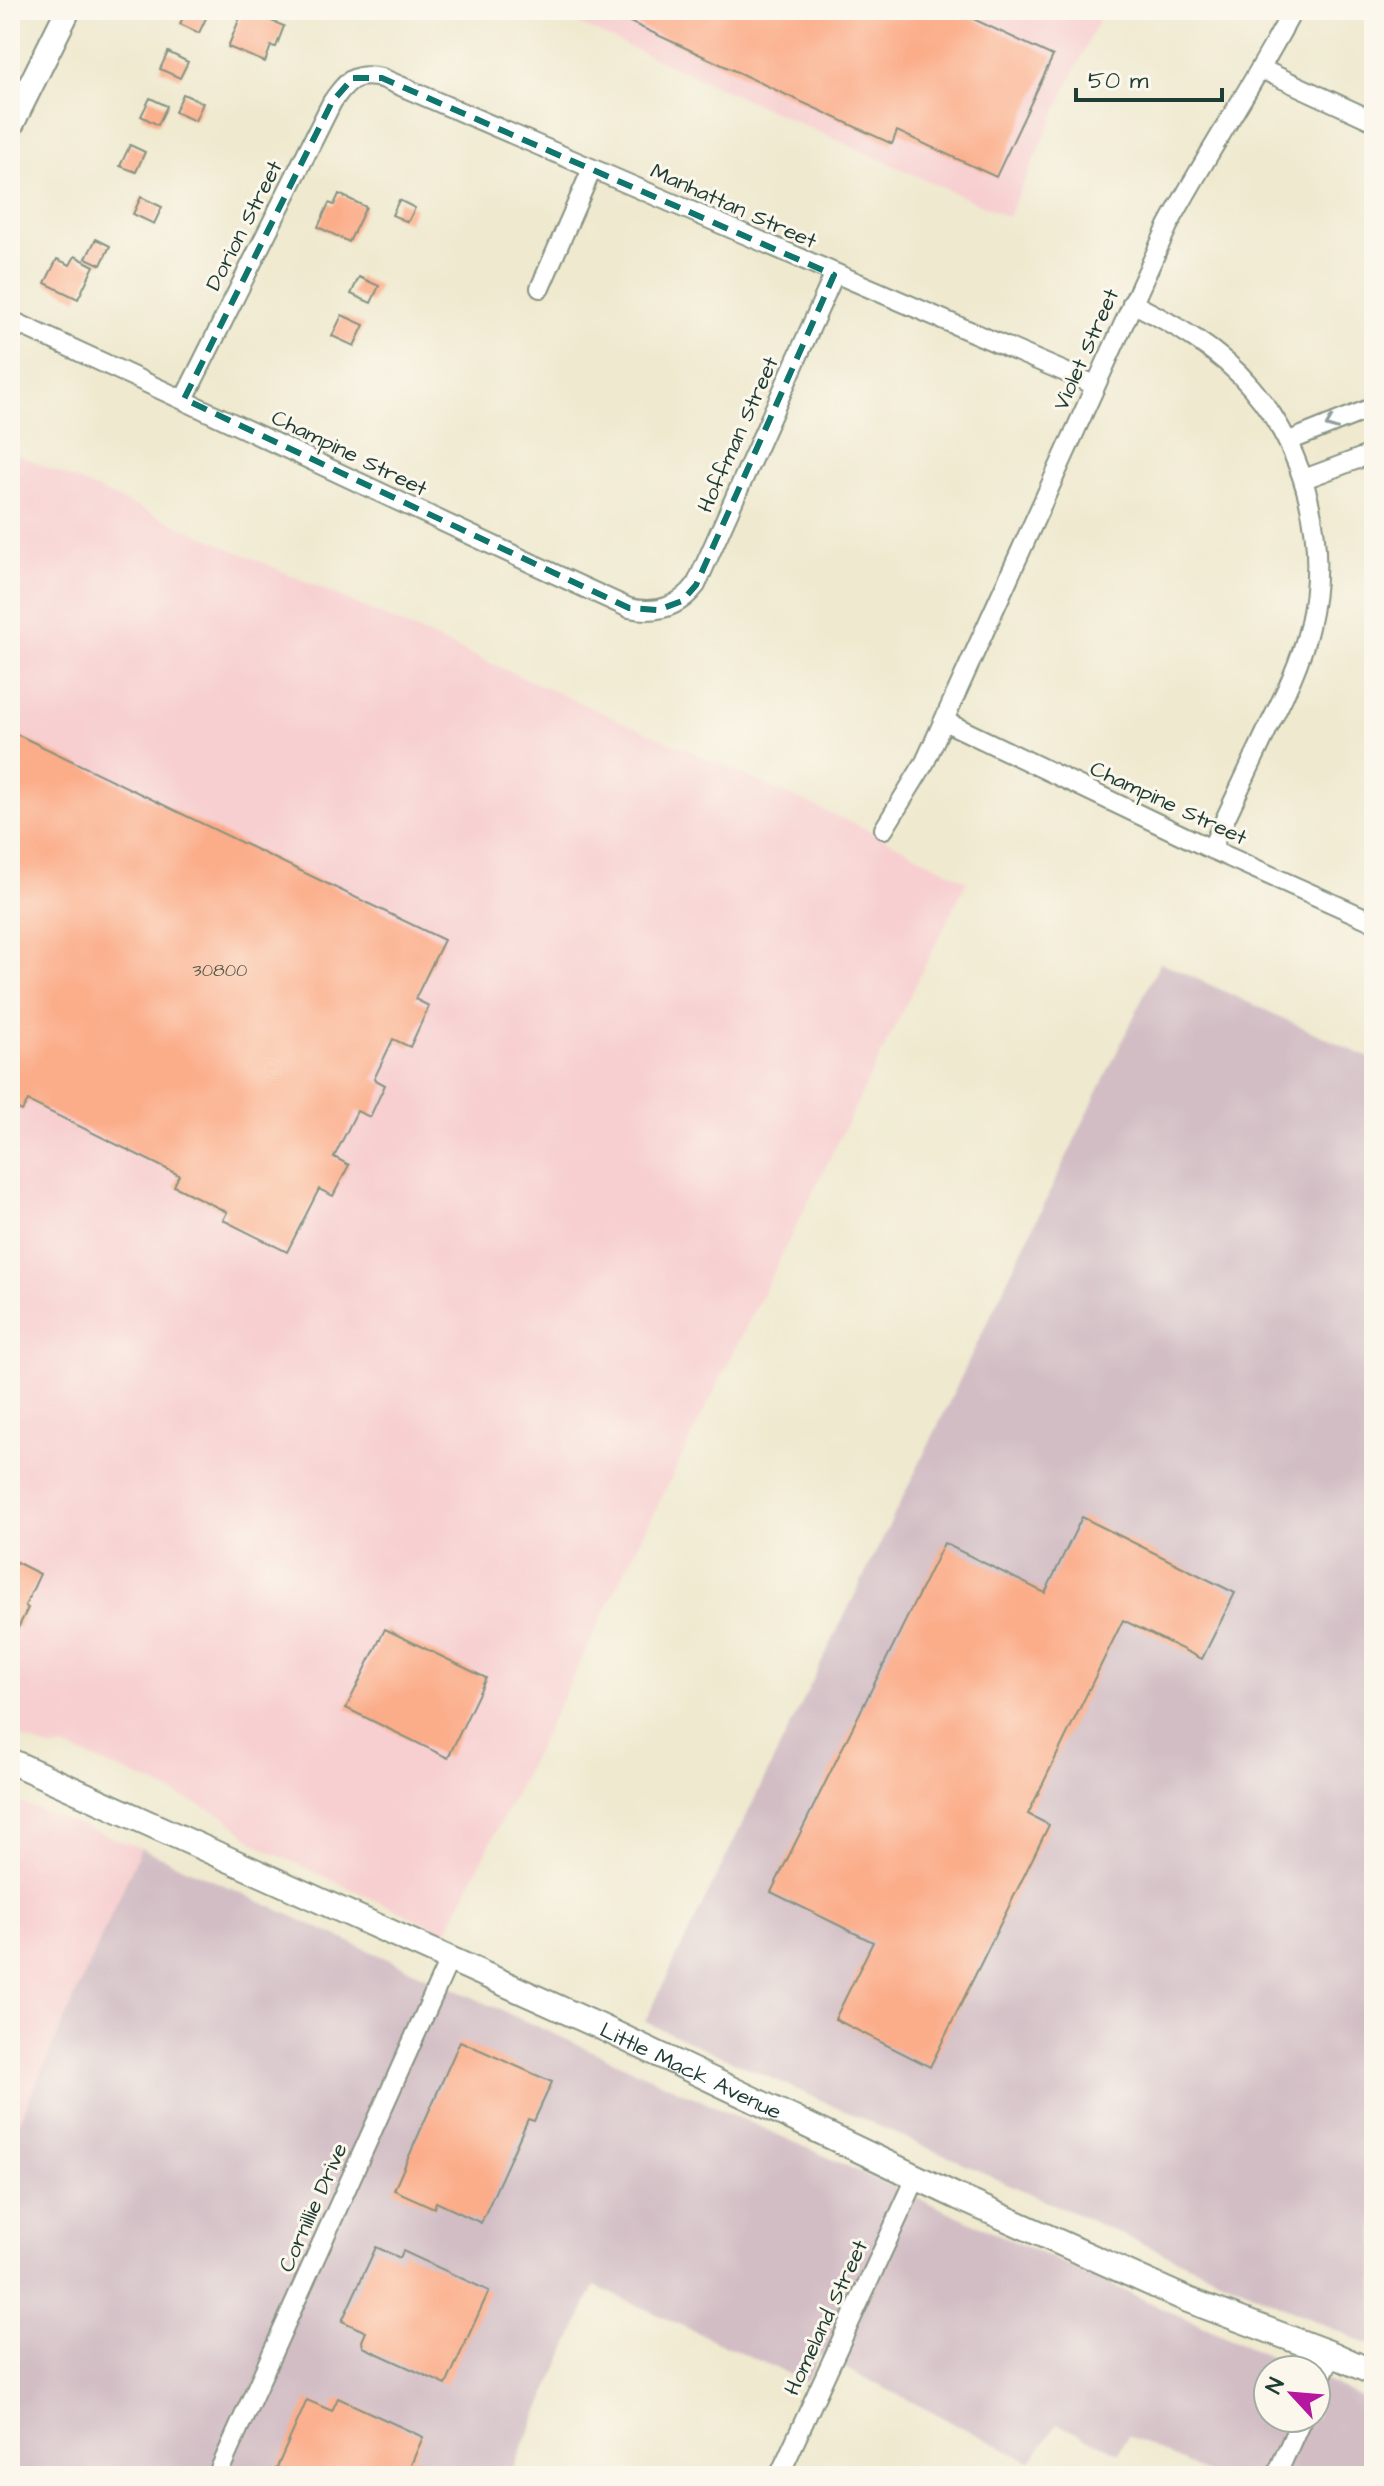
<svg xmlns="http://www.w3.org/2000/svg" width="1384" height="2486" font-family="'Architects Daughter',sans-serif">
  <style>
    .built { fill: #f7cfd0 }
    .industrial { fill: #d2bdc5 }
    .building { fill: #fbac88 }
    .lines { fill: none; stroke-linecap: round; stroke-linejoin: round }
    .street-casing { stroke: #879382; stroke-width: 22 }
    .secondary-casing { stroke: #879382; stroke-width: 28 }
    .street { stroke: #fff; stroke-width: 18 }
    .secondary { stroke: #fff; stroke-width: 24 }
    .oneway { stroke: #8f9e9a }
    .marked { fill: none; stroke: #0f766e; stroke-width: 6; stroke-dasharray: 16 10; stroke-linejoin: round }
    .labels { text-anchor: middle; stroke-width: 6; stroke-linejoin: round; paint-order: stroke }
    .number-label { font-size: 18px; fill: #565949 }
    .street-label { font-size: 22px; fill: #1f3d34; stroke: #fbf7ec }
  </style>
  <rect width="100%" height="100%" fill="#fbf7ec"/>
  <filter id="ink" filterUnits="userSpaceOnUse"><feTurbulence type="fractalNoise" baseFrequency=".0125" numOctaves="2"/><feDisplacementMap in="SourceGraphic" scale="16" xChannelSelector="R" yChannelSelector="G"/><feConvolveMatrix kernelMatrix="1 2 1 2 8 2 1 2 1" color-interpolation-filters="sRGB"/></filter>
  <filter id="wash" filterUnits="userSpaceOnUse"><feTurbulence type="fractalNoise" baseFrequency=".006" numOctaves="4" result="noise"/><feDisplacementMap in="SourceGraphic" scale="32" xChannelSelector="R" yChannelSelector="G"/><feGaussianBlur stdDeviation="1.8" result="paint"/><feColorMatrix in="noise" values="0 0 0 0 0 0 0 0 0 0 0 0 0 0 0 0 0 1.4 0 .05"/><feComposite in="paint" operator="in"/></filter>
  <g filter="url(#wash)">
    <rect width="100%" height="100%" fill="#efe9cf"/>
    <!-- built -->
    <g class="built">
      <path d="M547,10H1103L1008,217Z"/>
      <path d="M10,451L866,829L967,881L446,1933L269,1851L254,1842L225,1817L147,1781L64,1747L54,1749L42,1746L10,1733Z"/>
      <path d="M10,1799L141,1848L10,2142Z"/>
    </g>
    <!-- industrial -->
    <g class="industrial">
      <path d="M1160,962L1374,1060V2347L645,2022L930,1442Z"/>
      <path d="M141,1848L1300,2370H1268V2418H1316V2377L1374,2403V2476H1212L1128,2435L1119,2453L1057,2424L1031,2462L819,2355L806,2382L595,2286L510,2476H10V2142Z"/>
    </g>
    <g id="blocks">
      <!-- building -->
      <g class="building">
        <path d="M186,10H194L207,16L199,33L180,24Z"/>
        <path d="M243,10L284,26L276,47L271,46L265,62L228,47Z"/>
        <path d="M604,10H954L1053,56L996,177L897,131L892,144Z"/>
        <path d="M168,52L188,62L180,78L160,69Z"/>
        <path d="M183,94L203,103L195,121L175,112Z"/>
        <path d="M150,98L167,106L158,125L141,116Z"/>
        <path d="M130,145L145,152L136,172L120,166Z"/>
        <path d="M339,194L366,207L349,242L318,227L329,203L334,205Z"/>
        <path d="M141,197L162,207L154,224L133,214Z"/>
        <path d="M399,200L415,208L408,222L392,215Z"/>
        <path d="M96,239L110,246L101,265L86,258Z"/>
        <path d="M75,256L94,266L78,299L45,283L57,259L70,265Z"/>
        <path d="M359,277L379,286L371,303L351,294Z"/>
        <path d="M342,315L364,325L354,346L332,336Z"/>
        <path d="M10,731L444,940L415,999L429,1006L410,1047L393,1039L374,1079L385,1085L370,1117L357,1111L334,1157L349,1165L333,1196L319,1189L287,1252L223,1220L227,1212L174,1186L179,1175L28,1101L22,1111L10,1105Z"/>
        <path d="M1082,1517L1235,1593L1202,1659L1123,1620L1028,1814L1049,1825L930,2067L835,2019L873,1942L771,1892L944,1543L1045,1593Z"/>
        <path d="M10,1559L40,1574L25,1606L28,1608L18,1628L13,1625L10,1632Z"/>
        <path d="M385,1629L486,1678L448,1758L346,1708Z"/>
        <path d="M460,2041L552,2082L534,2121L528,2119L481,2223L436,2202L434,2208L394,2190Z"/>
        <path d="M376,2247L400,2258L403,2251L489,2291L446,2385L363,2347L362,2341L366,2332L342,2321Z"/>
        <path d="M338,2398L423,2437L410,2467L431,2476H278L274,2474L307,2400L332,2411Z"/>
      </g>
    </g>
  </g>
  <g filter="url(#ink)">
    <use href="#blocks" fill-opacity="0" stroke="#879382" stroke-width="2"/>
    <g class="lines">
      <defs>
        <g id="street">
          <path d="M1261,69L1374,121"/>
          <path d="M540,288L592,169"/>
          <path d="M1132,303C1174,324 1220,350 1251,387C1307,452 1329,542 1309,627C1301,662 1284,696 1268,728C1249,769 1230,809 1211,849"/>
          <path d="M10,320C217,414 422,514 629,608C657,614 679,607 696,585L834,275"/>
          <path d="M184,399L332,102C347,80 355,72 382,78L1095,385"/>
          <path d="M1289,441L1374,407"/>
          <path d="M1304,479L1374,453"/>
          <path d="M944,721L1211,849L1374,922"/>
          <path d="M884,829L925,762L1168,226C1207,153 1254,84 1293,10"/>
          <path d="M1316,2388L1332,2354"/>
          <path d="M217,2476L450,1958"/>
          <path d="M779,2476L916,2178"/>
          <path d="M1276,2476L1302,2418"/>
        </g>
        <g id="secondary">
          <path d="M10,127L68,10"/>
          <path id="s1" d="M10,1761L601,2027L958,2197L1188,2300L1332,2354L1374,2373"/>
        </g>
      </defs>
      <!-- street casing -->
      <use href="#street" class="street-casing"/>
      <!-- secondary casing -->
      <use href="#secondary" class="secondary-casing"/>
      <!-- street -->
      <use href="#street" class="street"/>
      <!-- secondary -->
      <use href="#secondary" class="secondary"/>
    </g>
    <!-- one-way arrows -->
    <defs><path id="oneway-chevron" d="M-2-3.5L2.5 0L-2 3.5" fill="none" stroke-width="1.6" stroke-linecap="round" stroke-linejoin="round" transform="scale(2)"/></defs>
    <use class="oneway" href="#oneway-chevron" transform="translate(1331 424) rotate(158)"/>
  </g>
  <!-- marked area -->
  <path class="marked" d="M353,78H382L834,275L696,585L682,601L658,610L629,608L184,399L332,102Z"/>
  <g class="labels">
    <!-- number labels -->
    <g class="number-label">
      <text x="220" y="976">30800</text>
    </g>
    <!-- street labels -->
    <g class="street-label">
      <text transform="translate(734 205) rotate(24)" y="8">Manhattan Street</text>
      <text transform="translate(243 225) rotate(-63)" y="8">Dorion Street</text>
      <text transform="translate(1085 349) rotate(-66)" y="8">Violet Street</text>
      <text transform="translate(737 434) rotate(-66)" y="8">Hoffman Street</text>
      <text transform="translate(350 452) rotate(26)" y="8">Champine Street</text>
      <text transform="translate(1169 802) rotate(25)" y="8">Champine Street</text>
      <text dy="8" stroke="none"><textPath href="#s1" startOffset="748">Little Mack Avenue</textPath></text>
      <text transform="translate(312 2207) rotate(-66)" y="8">Cornillie Drive</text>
      <text transform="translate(825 2317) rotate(-65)" y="8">Homeland Street</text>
    </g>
  </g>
  <!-- margin -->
  <rect width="1384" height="2486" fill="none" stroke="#fbf7ec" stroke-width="40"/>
  <!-- north arrow -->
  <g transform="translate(1292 2394) rotate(296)"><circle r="38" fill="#fbf7ec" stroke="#a3ada2" stroke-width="2"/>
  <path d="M0-6L14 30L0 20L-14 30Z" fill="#b5179e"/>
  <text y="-12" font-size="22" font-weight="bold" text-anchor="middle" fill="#1f3d34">N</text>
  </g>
  <!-- scale -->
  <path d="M1076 88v12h146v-12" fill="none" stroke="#1f3d34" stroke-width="4"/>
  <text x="1088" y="88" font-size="24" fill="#1f3d34" stroke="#fbf7ec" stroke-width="6" paint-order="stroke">50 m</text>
</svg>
